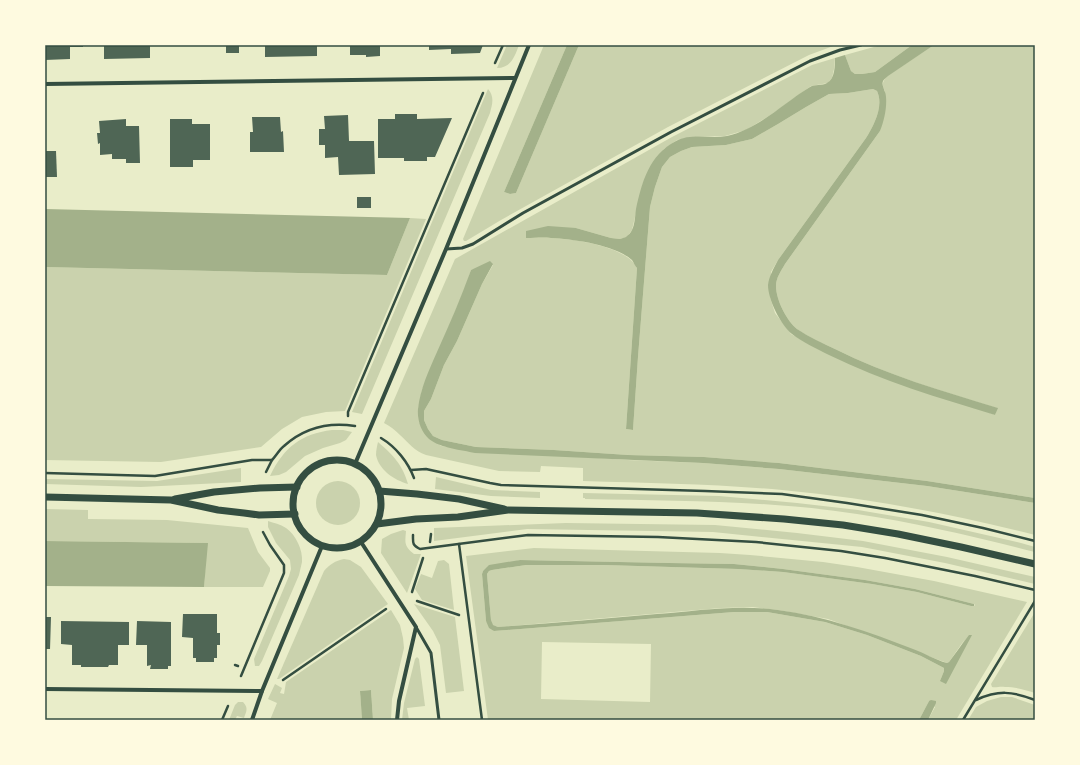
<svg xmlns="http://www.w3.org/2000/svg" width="1080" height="765" font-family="'PT Serif',serif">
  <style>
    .green { fill: #cad2ad; fill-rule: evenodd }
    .water { fill: #a3b18a }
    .building { fill: #4f6655 }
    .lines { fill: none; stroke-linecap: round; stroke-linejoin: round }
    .path { stroke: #344e41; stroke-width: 2.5 }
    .service { stroke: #344e41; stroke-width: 3 }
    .minor { stroke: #344e41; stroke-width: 4 }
    .tertiary { stroke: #344e41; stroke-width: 7 }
    .neatline { fill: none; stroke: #344e41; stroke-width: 1.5 }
  </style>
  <rect width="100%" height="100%" fill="#e9edc9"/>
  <!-- green -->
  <g class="green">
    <path d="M507,45H519C515,56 511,68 497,68Z"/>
    <path d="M544,45H567L504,192L510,194L516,193L579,45H836L809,55L668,127L501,220L466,241H464L463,239Z"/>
    <path d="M881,45H912L875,72L862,74H855L851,71L845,55Z"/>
    <path d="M934,45H1035V498L927,481L779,463L704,457L628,455L554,450L476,447L442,440L433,436L428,429L424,420V411L431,399L444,365L457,341L482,284L493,265L471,270L465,288L422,390L418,410L419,422L441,446L554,455L627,460L703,463L779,469L927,486L1035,503V535C952,514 868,498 782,490C716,484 650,483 583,481V468L541,466L540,472L499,471L426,455C414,451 409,443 400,435C395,430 390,426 384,423L455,259L672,137L812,65L835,58L834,69L832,78L828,83L811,86L772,114L746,130L725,136L692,137L677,140L664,149L643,183L632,230L627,237L620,239L611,238L576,228L526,238C535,238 543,237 551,238C574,239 615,245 632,261C634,263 636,266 637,268L626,429L633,430L638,357L650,207L655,187L662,167L670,157L681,151L692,147L726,145L752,139L778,124L806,107L829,94L848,93L873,89L877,91C884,106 874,125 866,138L778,260L771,272L770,297L775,313L791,334L809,344L995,415L997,408C942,391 886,375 835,349C822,343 808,337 797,329C787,321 776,300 776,286C776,278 781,271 785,264L880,131L885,91C881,85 883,81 887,76Z"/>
    <path d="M488,89C495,97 492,105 490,113L362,414L352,412Z"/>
    <path d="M410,218L426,219L345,411L326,412L302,417L282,429L261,447L161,462L45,460V267L387,275Z"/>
    <path d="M332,430H343L352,432L346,440L340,443L323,448L305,456L286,472L279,475L270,476C284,447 301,434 332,430Z"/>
    <path d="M378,442C393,455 402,464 408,484C394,480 379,470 376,455C376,451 377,446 378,442Z"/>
    <path d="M241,468V482L141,487L45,484V479L157,481Z"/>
    <path d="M436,477L491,490L540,492V498L491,496L435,489Z"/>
    <circle cx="338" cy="503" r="22"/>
    <path d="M583,493L719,496L797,503L858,510L929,522L1021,543L1035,547V552C976,537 917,523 857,514C767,500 676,501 585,499V498H583Z"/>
    <path d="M45,509L88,510V519L167,520L248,528L258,552L270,568V571L263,587H204L207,543L45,541Z"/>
    <path d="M268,521C274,523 280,524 286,528C296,535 303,550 302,562C301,566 300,571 299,575L262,661L259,666H255L254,659L289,576L291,569L290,560L276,543L268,527Z"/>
    <path d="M566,523L715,525L797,533L863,541L947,557L1035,577V584L945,563L862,547L713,532L527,529L434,541V528Z"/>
    <path d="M403,530L406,531C405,543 404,546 414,554H421L407,593L381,553L382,539L391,534Z"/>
    <path d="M534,548L720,553L750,555L823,562L857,567L934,581L1027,602L956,720H928L935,707L929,701L919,720H488L466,556ZM520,560L669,563L734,564L783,569L865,580L915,589L974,604L975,605L974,606H971L917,592L872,584L783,572L738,569L604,565H526L492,570L489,571L487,574L491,620L492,625L498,627L721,608L752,607L778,610L828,619L947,663L949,662L965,639L940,681L944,671V668L921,656L867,635L825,622L767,612H734L494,631L486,621L482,574L483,571ZM542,642L651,644L650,702L541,699Z"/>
    <path d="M344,559L350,560L361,567L388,604L279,679H277L324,571C330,564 335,561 344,559Z"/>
    <path d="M444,560L449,564L454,610L422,600L415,589L421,574L432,578L438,561Z"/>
    <path d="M414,604L455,617L464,691L446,693L440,645L433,631Z"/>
    <path d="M391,610L400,625L403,638L404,648L392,699L391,720H373L371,690L360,691L362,720H270L277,703L268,699L275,684L282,688L280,693L284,694L286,682Z"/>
    <path d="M1035,612V693C1025,690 1016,687 1005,687C1000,686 996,688 992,687L991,684Z"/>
    <path d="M417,657L419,659L425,706L407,708L409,720H402L404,703L415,659Z"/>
    <path d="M1001,697H1012L1035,705V720H968L976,707L987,701Z"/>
    <path d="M238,702H243C249,708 246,712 244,718L237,716L235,720H229L235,705Z"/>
  </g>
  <!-- water -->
  <g class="water">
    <path d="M567,45H579L516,193L510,194L504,192Z"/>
    <path d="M912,45H934L888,76C886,78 884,79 883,81C881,86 886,91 886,97C887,108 884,121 880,131L785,264C781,271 776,278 776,286C776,300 787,321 797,329C809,337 822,343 835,349C886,375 943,391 998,408L995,415C939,398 882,381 829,355C817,349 802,342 792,334C781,325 768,300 768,285C769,276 774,268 778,260L866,138C874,125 884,106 877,91L873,89L848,93L829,94L806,107L778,124L752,139L726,145L692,147L681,151L670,157L662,167L655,187L650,207L638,357L633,430L626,429L637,268C635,266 634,263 632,260C615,245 574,239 551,238C543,237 535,238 526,238V231L548,226L576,228L611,238L620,239L626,237C628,235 631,233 632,230C635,224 635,216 636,209C642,182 649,155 676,141C691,133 710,139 727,136C759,129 782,104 810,87C815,84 822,86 827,83C835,79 835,65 835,58L845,55L851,71L855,74H862L875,72Z"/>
    <path d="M45,209L410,218L387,275L45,267Z"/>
    <path d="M490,261L493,264L482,284L457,341L444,365L431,399L424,411V420L428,429L433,436L442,440L476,447L554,450L628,455L704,457L779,463L927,481L1035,498V503L927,486L779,469L703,463L475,453C462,450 440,448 429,439C421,432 417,420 418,409C420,389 429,370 437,352C449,325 461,298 471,270Z"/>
    <path d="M45,541L208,543L204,587L45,586Z"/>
    <path d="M520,560L669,563L734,564L783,569L865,580L915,589L974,604V606H971L917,592L872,584L783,572L738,569L604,565H526L492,570L489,571L487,574L491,620L493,625L498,627C551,623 604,619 657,614C697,611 738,604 778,610C825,616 869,632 913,649C925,653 935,660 947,663L949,662L969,635H972L946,684L940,681L944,671V668L921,656L867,635L825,622L767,612H734L494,631L489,628L486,621L482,574L483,571L489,565Z"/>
    <path d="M371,690L373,720H362L360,691Z"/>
    <path d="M931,700L936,701V703L928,720H919L929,701Z"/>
  </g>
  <!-- building -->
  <g class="building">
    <path d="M45,45H83V47H70V59L45,60Z"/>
    <path d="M104,45H150V58L104,59Z"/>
    <rect x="226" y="45" width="13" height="8"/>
    <path d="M265,45H317V56L265,57Z"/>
    <path d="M350,45H380V56L366,57V55H350Z"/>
    <path d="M429,45H483L480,53L451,54V49L429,50Z"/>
    <path d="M395,114H417V119L452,118L435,157H427V161H404V158H378V119H395Z"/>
    <path d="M348,115L349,141H374L375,174L339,175L338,157L325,158V145H319V129H325L324,116Z"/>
    <path d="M252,117H280L281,132L283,131L284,152H250V132H253Z"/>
    <path d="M126,119V126H139L140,163H126V159H112V154L100,155V143L98,144L97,133H100L99,121Z"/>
    <path d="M170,119H192V124H210V160H193V167H170Z"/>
    <path d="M45,151H56L57,177H45Z"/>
    <rect x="357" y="197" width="14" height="11"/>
    <path d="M183,614H217V633H220V645H217V658H214V662H196V658H193V638L182,637Z"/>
    <path d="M45,617H51L50,649H45Z"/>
    <path d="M61,621L129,622V645H118V665H109L108,667H81V665H72V645L61,644Z"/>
    <path d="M137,621L171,622V666H168V669H150L151,665L147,666V645H136Z"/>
  </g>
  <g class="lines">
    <!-- path -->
    <g class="path">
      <path d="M495,63L503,45"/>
      <path d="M348,416V412L483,93"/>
      <path d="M381,438C396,447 408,462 414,478"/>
      <path d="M411,470L426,469L490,483L501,485L705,491L782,494L847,503L922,515L983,528L1035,541"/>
      <path d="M266,472L272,460"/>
      <path d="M45,473L155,476L252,460H272C276,456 279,450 284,446C304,428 329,422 355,426"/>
      <path d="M413,535C413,543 412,545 420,549L528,535L658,537L756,542L841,551L885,558L975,576L1035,590"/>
      <path d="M430,542L431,534"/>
      <path d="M459,544L482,720"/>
      <path d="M412,592L423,558"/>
      <path d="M417,601L459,615"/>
      <path d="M235,665L238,666"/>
      <path d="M241,676L284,573V565L270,545L263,532"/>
      <path d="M283,680L386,609"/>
      <path d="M976,700C998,690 1012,691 1035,700"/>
      <path d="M222,720L228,706"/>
      <path d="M963,720L1035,601"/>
    </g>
    <!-- service -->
    <g class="service">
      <path d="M446,249L462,248L473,244L523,213L671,132L810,61L840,50L861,45"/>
      <path d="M416,627L431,653L439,720"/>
    </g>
    <!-- minor -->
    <g class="minor">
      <path d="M45,84L515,78"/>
      <path d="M355,464L446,249L529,45"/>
      <path d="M361,542L416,627L399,701L397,720"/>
      <path d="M45,689L262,691"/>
      <path d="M252,720L262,691L322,546"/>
    </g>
    <!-- tertiary -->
    <g class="tertiary">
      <circle cx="337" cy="504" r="44"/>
      <path d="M379,491L417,494L459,499L504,509"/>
      <path d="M45,497L171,500L218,510L244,513L259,515L295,514"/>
      <path d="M175,499L214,492L260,488L297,487"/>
      <path d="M377,524L416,519L458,517L508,510L697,513L784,519L843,525L898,534L961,547L1035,564"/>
    </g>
  </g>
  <!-- border -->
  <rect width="1080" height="765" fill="none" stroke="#fefae0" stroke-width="92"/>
  <rect x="46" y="46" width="988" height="673" class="neatline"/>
</svg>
